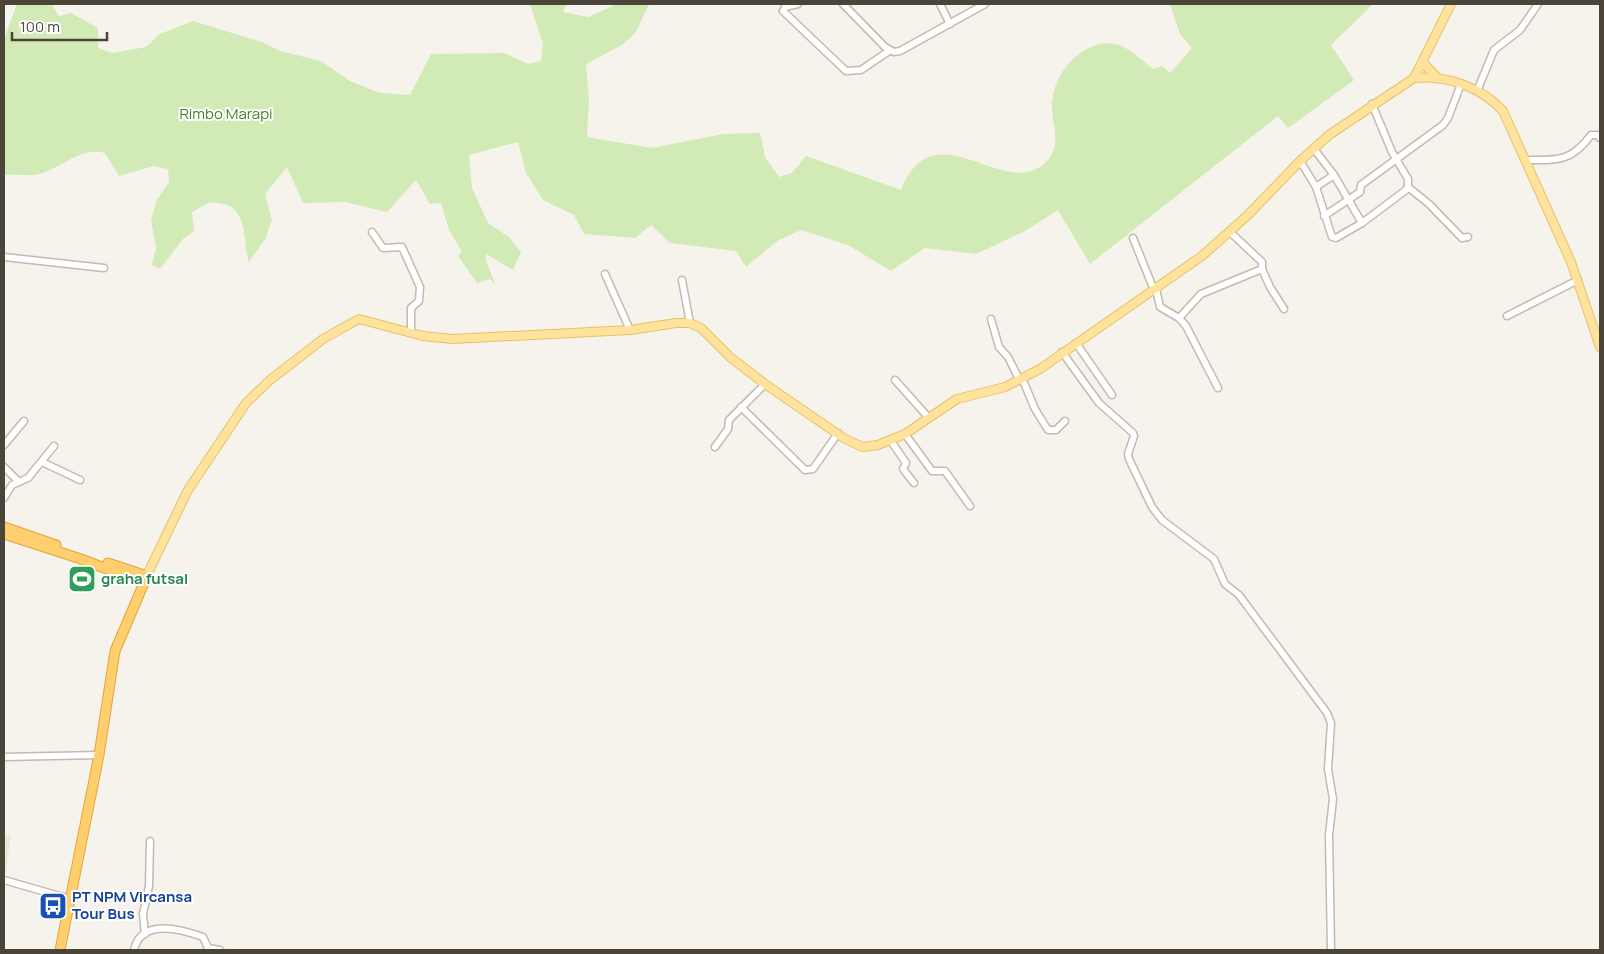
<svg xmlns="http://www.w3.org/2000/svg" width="1604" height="954" font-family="Manrope,sans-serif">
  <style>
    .education { fill: #efe8d6 }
    .green { fill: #d2eab5 }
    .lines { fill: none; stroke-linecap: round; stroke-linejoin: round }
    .minor-casing { stroke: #c2bbae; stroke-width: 9 }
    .major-casing { stroke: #e6c16a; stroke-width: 10 }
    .highway-casing { stroke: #e0a43c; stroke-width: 11 }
    .minor { stroke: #fff; stroke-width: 6 }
    .major { stroke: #ffe39c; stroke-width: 8 }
    .highway { stroke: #ffcf6e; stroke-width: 9 }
    .labels { text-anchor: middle; stroke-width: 4; stroke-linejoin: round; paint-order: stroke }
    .park-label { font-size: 15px; fill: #4a7f2a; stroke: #fff }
    .leisure-label { font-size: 15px; font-weight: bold; fill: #27864d; stroke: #fff; text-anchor: start }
    .transit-label { font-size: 15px; font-weight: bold; fill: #164399; stroke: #fff; text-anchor: start }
  </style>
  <rect width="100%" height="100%" fill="#f6f3ec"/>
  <!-- education -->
  <path class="education" d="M4,835L11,836L5,877L4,876Z"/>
  <!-- green -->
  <path class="green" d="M17,4H51L59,16L71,13L98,28V48L112,53L146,47L160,34L193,21L262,42L280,51L321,61L350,81L380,93L410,95L431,54L504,53L528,64L541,61L543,44L530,4H567L563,12L588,17L617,4H649L636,32L622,45L586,64L589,100L587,137L652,148L723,134L760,133L765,157L779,177L792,173L806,156L901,190C934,106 1005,203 1046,162C1062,145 1053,128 1052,108C1052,84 1065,61 1087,49C1116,34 1131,51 1153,69L1162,66L1170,73L1192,48L1180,34L1170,4H1373L1331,45L1354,80L1288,128L1278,116L1090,264L1058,210L1025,231L976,254L925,248L891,271L848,245L801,230L777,241L746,267L736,251L670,243L651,225L635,238L584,234L574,215L543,200L526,173L518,142L469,155L472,188L488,223L509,237L521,252L513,270L486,254V261L495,284L490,279L477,283L458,256L462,252L449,230L441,203L430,204L416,180L387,212L345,202L303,203L287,167L265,194L272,220L265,239L249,262C243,245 248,217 230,206C225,203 215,203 210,202L192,212L194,231L183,239L160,269L152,265L156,247L151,220L157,200L169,182L168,169L154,166L119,176L105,153C81,147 65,165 43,173C32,177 15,174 4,175V39Z"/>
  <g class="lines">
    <defs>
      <g id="minor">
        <path d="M798,4L785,7L783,11L846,71L861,70L889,51"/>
        <path d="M843,4L885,47L894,52L900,51L985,4"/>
        <path d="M940,4L950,24"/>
        <path d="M1477,91L1494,50L1520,30L1538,4"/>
        <path d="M1314,149L1334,175L1362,223"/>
        <path d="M1527,160C1558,160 1571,162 1591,135H1597L1600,138"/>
        <path d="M1300,161L1316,187L1332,237L1336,238L1362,223L1406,190L1408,187V179L1392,152L1372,104"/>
        <path d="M1316,187L1334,175"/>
        <path d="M1408,187L1429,204L1462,238L1468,237"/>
        <path d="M1324,216L1360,192L1361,185L1443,125L1448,118L1461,84"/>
        <path d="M372,232L383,248L402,247L420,287L419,301L411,308V332"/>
        <path d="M1230,232L1262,262V269L1270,287L1284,309"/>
        <path d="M1133,238L1154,290"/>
        <path d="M4,257L104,268"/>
        <path d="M605,274L630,330"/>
        <path d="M682,280L690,323"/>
        <path d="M1156,289L1160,307L1179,318L1186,326L1218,388"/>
        <path d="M1507,316L1578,280"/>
        <path d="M1179,318L1201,294L1262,269"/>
        <path d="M991,319L999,347L1008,357L1019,379"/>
        <path d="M1076,343L1112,395"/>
        <path d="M1062,352L1099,403L1133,433L1134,436L1128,454L1129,459L1152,507L1162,520L1214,559L1225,584L1239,595L1327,713L1331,723L1328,769L1333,799L1329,835L1331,950"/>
        <path d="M1022,378L1035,409L1048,430H1056L1065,421"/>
        <path d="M895,380L928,417"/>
        <path d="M741,407L805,470L813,469L838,433"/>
        <path d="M905,434L932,471H945L970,506"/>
        <path d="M891,441L906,463L903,469L914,483"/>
        <path d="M4,445L24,421"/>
        <path d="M715,447L728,429L729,420L765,384"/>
        <path d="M42,462L80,480"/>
        <path d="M4,467L19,482"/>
        <path d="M4,498L12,485L28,478L54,446"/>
        <path d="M4,757L99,755"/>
        <path d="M4,880L70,899"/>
        <path d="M145,934L143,914L149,886L150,841"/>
        <path d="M134,950C141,918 181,929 203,937L208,948L220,950"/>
      </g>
      <g id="major">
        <path d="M1422,62L1437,77"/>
        <path d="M1414,78C1446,75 1480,86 1503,111L1571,262L1600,347"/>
        <path d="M144,581L188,490L246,403L270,380L323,339L359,319L423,336L453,339L630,330L676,323H690L701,328L730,357L765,384L845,439L863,447L878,445L905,434L957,399L1005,387L1040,369L1202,256L1248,215L1300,161L1329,135L1414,78L1451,4"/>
      </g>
      <g id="highway">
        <path d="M4,527L56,545"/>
        <path d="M4,534L78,558L144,583L115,651L99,755L60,950"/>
        <path d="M108,563L147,576"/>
      </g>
    </defs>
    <!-- minor casing -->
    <use href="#minor" class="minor-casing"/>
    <!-- major casing -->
    <use href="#major" class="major-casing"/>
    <!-- highway casing -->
    <use href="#highway" class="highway-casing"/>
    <!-- minor -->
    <use href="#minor" class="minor"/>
    <!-- major -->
    <use href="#major" class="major"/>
    <!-- highway -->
    <use href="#highway" class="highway"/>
  </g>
  <!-- icons -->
  <defs>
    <symbol id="stadium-square" viewBox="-11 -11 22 22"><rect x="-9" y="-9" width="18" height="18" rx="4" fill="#2e9e5b" stroke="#fff"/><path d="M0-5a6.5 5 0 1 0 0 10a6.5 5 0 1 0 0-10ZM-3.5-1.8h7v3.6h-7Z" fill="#fff"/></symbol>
    <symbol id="bus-square" viewBox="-11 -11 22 22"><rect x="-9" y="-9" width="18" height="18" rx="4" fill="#1a4fb4" stroke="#fff"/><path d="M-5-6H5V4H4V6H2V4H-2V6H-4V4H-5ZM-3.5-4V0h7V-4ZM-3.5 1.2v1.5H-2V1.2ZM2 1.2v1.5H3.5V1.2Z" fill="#fff"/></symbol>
  </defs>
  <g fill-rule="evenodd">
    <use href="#stadium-square" x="66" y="563" width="32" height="32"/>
    <use href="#bus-square" x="37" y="890" width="32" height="32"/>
  </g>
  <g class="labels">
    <!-- park labels -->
    <g class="park-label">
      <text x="226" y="119">Rimbo Marapi</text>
    </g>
    <!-- leisure labels -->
    <g class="leisure-label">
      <text x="101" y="584">graha futsal</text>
    </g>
    <!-- transit labels -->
    <g class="transit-label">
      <text x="72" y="902">PT NPM Vircansa<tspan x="72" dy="17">Tour Bus</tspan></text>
    </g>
  </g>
  <!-- border -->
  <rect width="1604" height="954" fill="none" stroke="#4b4439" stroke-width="10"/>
  <!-- scale -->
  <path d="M12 32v8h95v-8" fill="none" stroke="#4b4439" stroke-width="2.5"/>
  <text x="20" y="32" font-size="15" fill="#4b4439" stroke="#ffffff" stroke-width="4" paint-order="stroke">100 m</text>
</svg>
